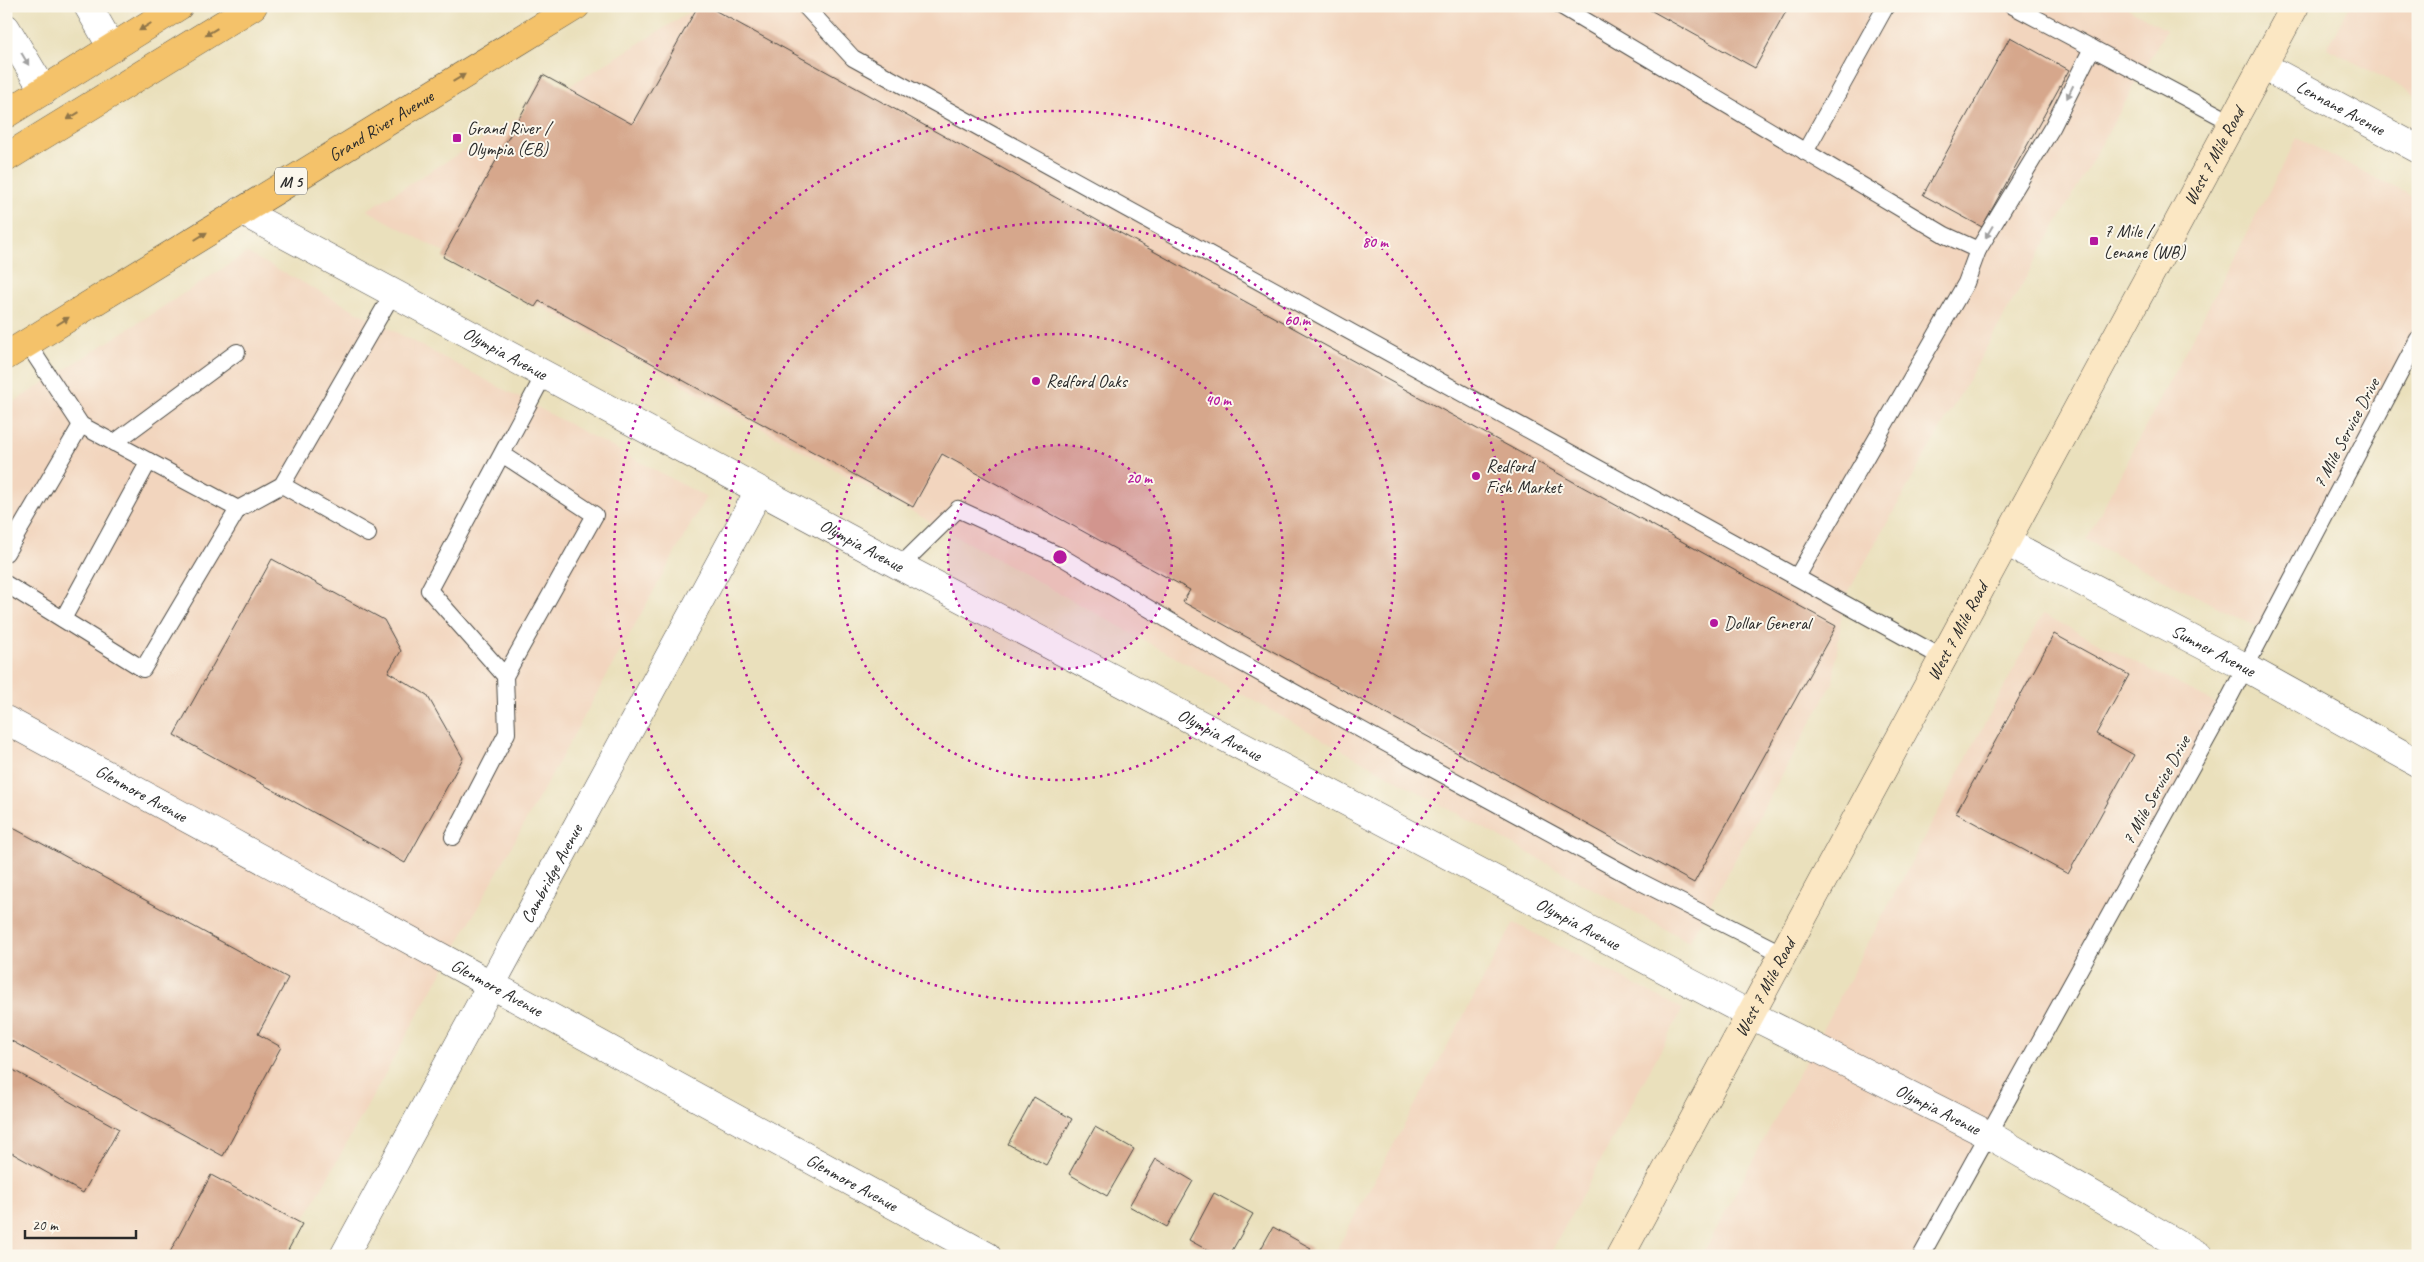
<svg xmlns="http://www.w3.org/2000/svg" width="2424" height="1262" font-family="Caveat,sans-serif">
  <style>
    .built { fill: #f2d5be }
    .building { fill: #d6a78c }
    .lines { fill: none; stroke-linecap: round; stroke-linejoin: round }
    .service-casing { stroke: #484641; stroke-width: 18 }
    .minor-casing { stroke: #484641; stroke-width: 29 }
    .secondary-casing { stroke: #484641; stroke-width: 29 }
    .primary-casing { stroke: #484641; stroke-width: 29 }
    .service { stroke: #fff; stroke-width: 16 }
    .minor { stroke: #fff; stroke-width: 28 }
    .secondary { stroke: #fbe7c3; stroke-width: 28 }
    .primary { stroke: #f4c26a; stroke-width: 28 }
    .oneway { fill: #90764a }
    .oneway2 { fill: #a0a0a0 }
    .ring { fill: none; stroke: #b5179e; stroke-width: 2.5; stroke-dasharray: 2.5 5 }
    .poi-dot { fill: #b5179e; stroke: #fbf7ec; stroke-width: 2 }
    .labels { text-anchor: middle; stroke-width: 4; stroke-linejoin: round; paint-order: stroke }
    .shield { fill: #fbf7ec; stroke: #696865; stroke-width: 1 }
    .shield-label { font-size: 16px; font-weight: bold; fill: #2b2b2b }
    .street-label { font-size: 18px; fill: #2b2b2b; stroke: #fbf7ec }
    .poi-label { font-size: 18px; fill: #2b2b2b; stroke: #fbf7ec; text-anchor: start }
    .centre { fill: #b5179e; stroke: #fbf7ec; stroke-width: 2.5 }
    .ring-label { font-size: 15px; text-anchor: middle; font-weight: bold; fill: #b5179e; stroke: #fbf7ec; stroke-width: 4; stroke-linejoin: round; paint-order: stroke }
  </style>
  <rect width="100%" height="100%" fill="#fbf7ec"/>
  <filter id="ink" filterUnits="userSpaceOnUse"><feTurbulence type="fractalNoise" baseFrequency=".02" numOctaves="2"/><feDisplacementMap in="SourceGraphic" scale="10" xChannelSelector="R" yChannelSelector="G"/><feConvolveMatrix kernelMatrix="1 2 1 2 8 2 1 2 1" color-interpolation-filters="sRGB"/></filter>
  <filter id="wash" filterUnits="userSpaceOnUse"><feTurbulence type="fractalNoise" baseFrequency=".0096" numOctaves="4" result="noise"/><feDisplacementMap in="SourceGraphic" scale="20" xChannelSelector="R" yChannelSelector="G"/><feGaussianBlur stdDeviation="1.12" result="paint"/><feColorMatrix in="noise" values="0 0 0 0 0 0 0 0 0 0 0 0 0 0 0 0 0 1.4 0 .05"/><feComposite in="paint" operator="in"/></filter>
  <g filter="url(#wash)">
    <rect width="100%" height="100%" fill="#eae0bc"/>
    <!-- built -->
    <g class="built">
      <path d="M700,6H2124L2166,30L1843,601L1833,683L1689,942L367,210Z"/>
      <path d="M2350,6H2418V96L2327,48Z"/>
      <path d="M2297,138L2418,199V339L2265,631L2086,540Z"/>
      <path d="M247,253L706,497L284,1256H6V407Z"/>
      <path d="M2043,614L2224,708L1924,1256H1702Z"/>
      <path d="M1514,923L1683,1009L1549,1256H1333Z"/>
    </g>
    <g id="blocks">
      <!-- building -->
      <g class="building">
        <path d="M698,6H707L1836,626L1694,883L1183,602L1190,590L942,454L913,507L539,301L535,307L443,257L543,75L632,124Z"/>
        <path d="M1643,6H1789L1755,68Z"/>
        <path d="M2010,37L2069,70L1982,227L1923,195Z"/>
        <path d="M272,559L384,620L401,651L388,672L427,695L463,758L405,863L174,735Z"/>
        <path d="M2054,634L2129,675L2096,734L2134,755L2068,874L1956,813Z"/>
        <path d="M6,824L288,978L258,1034L281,1047L223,1156L6,1038Z"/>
        <path d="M6,1066L119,1129L83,1193L10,1152L6,1159Z"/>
        <path d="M1034,1097L1072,1119L1046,1165L1008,1144Z"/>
        <path d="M1095,1127L1134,1149L1107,1196L1069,1174Z"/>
        <path d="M1156,1159L1193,1181L1167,1227L1129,1206Z"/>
        <path d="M211,1175L302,1224L285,1256H168Z"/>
        <path d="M1214,1193L1253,1214L1229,1256H1218L1189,1240Z"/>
        <path d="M1273,1227L1311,1248L1307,1256H1257Z"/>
      </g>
    </g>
  </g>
  <g filter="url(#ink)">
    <use href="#blocks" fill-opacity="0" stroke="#484641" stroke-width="1"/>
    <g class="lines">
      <defs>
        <g id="service">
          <path d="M805,6L853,58L1943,658"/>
          <path d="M1561,6L1945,235L1978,250L1966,283L1797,577"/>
          <path d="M2013,6L2233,123"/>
          <path d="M1805,152L1886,6"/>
          <path d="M1978,250L2053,126L2092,48"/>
          <path d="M27,343L81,425L238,509L282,485L393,293"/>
          <path d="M114,443L237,352"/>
          <path d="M502,454L595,515L505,676L429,590L544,375"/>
          <path d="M282,485L368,534"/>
          <path d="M6,553L81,425"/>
          <path d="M900,566L958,509L1060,556L1224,653L1376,738L1635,879L1783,954"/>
          <path d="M6,584L143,669L238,509"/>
          <path d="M63,619L149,461"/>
          <path d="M453,837L507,733L505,676"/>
          <path d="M1921,1256L2224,708L2418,339"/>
        </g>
        <g id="minor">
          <path d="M88,6L112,48"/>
          <path d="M6,28L44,91"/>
          <path id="s1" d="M2263,66L2418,149"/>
          <path id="s2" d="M241,211L900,566L1751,1015L1989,1135L2199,1256"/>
          <path id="s3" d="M2006,542L2245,667L2418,763"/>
          <path id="s4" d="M6,720C334,897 660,1078 987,1256"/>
          <path id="s5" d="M344,1256L759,491"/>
        </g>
        <g id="secondary">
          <path id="s6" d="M1620,1256L2295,6"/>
        </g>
        <g id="primary">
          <path d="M6,114L179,6"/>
          <path d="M6,158L253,6"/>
          <path id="s7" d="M6,356L576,6"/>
        </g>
      </defs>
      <!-- service casing -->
      <use href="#service" class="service-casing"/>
      <!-- minor casing -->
      <use href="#minor" class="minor-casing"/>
      <!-- secondary casing -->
      <use href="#secondary" class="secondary-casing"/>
      <!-- primary casing -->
      <use href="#primary" class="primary-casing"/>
      <!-- service -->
      <use href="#service" class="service"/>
      <!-- minor -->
      <use href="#minor" class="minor"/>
      <!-- secondary -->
      <use href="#secondary" class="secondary"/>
      <!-- primary -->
      <use href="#primary" class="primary"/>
    </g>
    <!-- one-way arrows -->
    <defs><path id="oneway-solid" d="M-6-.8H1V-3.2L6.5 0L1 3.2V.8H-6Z" transform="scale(1.25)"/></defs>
    <g class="oneway">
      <use href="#oneway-solid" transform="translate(145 27) rotate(148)"/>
      <use href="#oneway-solid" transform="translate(211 32) rotate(149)"/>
      <use href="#oneway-solid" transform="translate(459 78) rotate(-31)"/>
      <use href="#oneway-solid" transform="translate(73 116) rotate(149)"/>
      <use href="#oneway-solid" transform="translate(201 236) rotate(-32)"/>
      <use href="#oneway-solid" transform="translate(63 321) rotate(-32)"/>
    </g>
    <g class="oneway2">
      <use href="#oneway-solid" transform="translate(25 59) rotate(59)"/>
      <use href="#oneway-solid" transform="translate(2070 92) rotate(116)"/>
      <use href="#oneway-solid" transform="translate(1989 232) rotate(121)"/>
    </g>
  </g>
  <!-- distance rings -->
  <circle cx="1060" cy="557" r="112" fill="#b5179e" fill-opacity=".12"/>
  <g class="ring">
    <circle cx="1060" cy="557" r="112"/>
    <circle cx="1060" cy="557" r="223"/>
    <circle cx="1060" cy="557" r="335"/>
    <circle cx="1060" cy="557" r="446"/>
  </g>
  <!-- markers -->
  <g class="poi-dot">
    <rect x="452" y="133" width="10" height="10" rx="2.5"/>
    <rect x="2089" y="236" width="10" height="10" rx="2.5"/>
    <circle cx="1036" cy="381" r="5"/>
    <circle cx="1476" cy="476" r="5"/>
    <circle cx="1714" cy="623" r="5"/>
  </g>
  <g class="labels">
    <!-- shield labels -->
    <rect class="shield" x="275" y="167.5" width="32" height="27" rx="4"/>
    <g class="shield-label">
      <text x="291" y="187">M 5</text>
    </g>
    <!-- street labels -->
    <g class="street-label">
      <text dy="6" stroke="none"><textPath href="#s1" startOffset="88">Lennane Avenue</textPath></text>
      <text dy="6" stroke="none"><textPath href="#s7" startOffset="440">Grand River Avenue</textPath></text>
      <text dy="6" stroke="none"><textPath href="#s6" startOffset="1250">West 7 Mile Road</textPath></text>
      <text dy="6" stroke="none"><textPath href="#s2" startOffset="300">Olympia Avenue</textPath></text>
      <text transform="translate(2346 433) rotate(-62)" y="6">7 Mile Service Drive</text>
      <text dy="6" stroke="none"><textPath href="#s2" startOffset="705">Olympia Avenue</textPath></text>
      <text dy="6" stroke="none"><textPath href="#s6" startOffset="710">West 7 Mile Road</textPath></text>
      <text dy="6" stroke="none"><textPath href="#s3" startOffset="234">Sumner Avenue</textPath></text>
      <text dy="6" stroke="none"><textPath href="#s2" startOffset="1110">Olympia Avenue</textPath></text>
      <text transform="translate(2156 790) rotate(-61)" y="6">7 Mile Service Drive</text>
      <text dy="6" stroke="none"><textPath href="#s4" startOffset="154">Glenmore Avenue</textPath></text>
      <text dy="6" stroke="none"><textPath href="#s5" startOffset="435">Cambridge Avenue</textPath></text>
      <text dy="6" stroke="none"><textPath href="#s2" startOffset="1515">Olympia Avenue</textPath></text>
      <text dy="6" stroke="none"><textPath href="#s4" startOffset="559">Glenmore Avenue</textPath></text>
      <text dy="6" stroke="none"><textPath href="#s6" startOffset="305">West 7 Mile Road</textPath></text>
      <text dy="6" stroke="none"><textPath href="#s2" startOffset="1920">Olympia Avenue</textPath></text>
      <text dy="6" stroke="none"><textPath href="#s4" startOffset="964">Glenmore Avenue</textPath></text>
    </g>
    <!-- poi labels -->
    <g class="poi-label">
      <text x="467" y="134">Grand River /<tspan x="467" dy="21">Olympia (EB)</tspan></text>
      <text x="2104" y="237">7 Mile /<tspan x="2104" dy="21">Lenane (WB)</tspan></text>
      <text x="1046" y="387">Redford Oaks</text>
      <text x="1486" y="472">Redford<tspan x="1486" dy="21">Fish Market</tspan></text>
      <text x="1724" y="629">Dollar General</text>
    </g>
  </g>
  <circle cx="1060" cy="557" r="8" class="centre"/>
  <g class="ring-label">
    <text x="1375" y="247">80 m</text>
    <text x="1297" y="325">60 m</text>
    <text x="1218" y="405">40 m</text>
    <text x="1139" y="483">20 m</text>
  </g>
  <!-- margin -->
  <rect width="2424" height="1262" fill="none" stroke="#fbf7ec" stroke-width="25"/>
  <!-- scale -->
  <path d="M25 1230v8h111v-8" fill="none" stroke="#2b2b2b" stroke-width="2.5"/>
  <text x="32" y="1230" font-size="15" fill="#2b2b2b" stroke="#fbf7ec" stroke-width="4" paint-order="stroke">20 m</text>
</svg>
